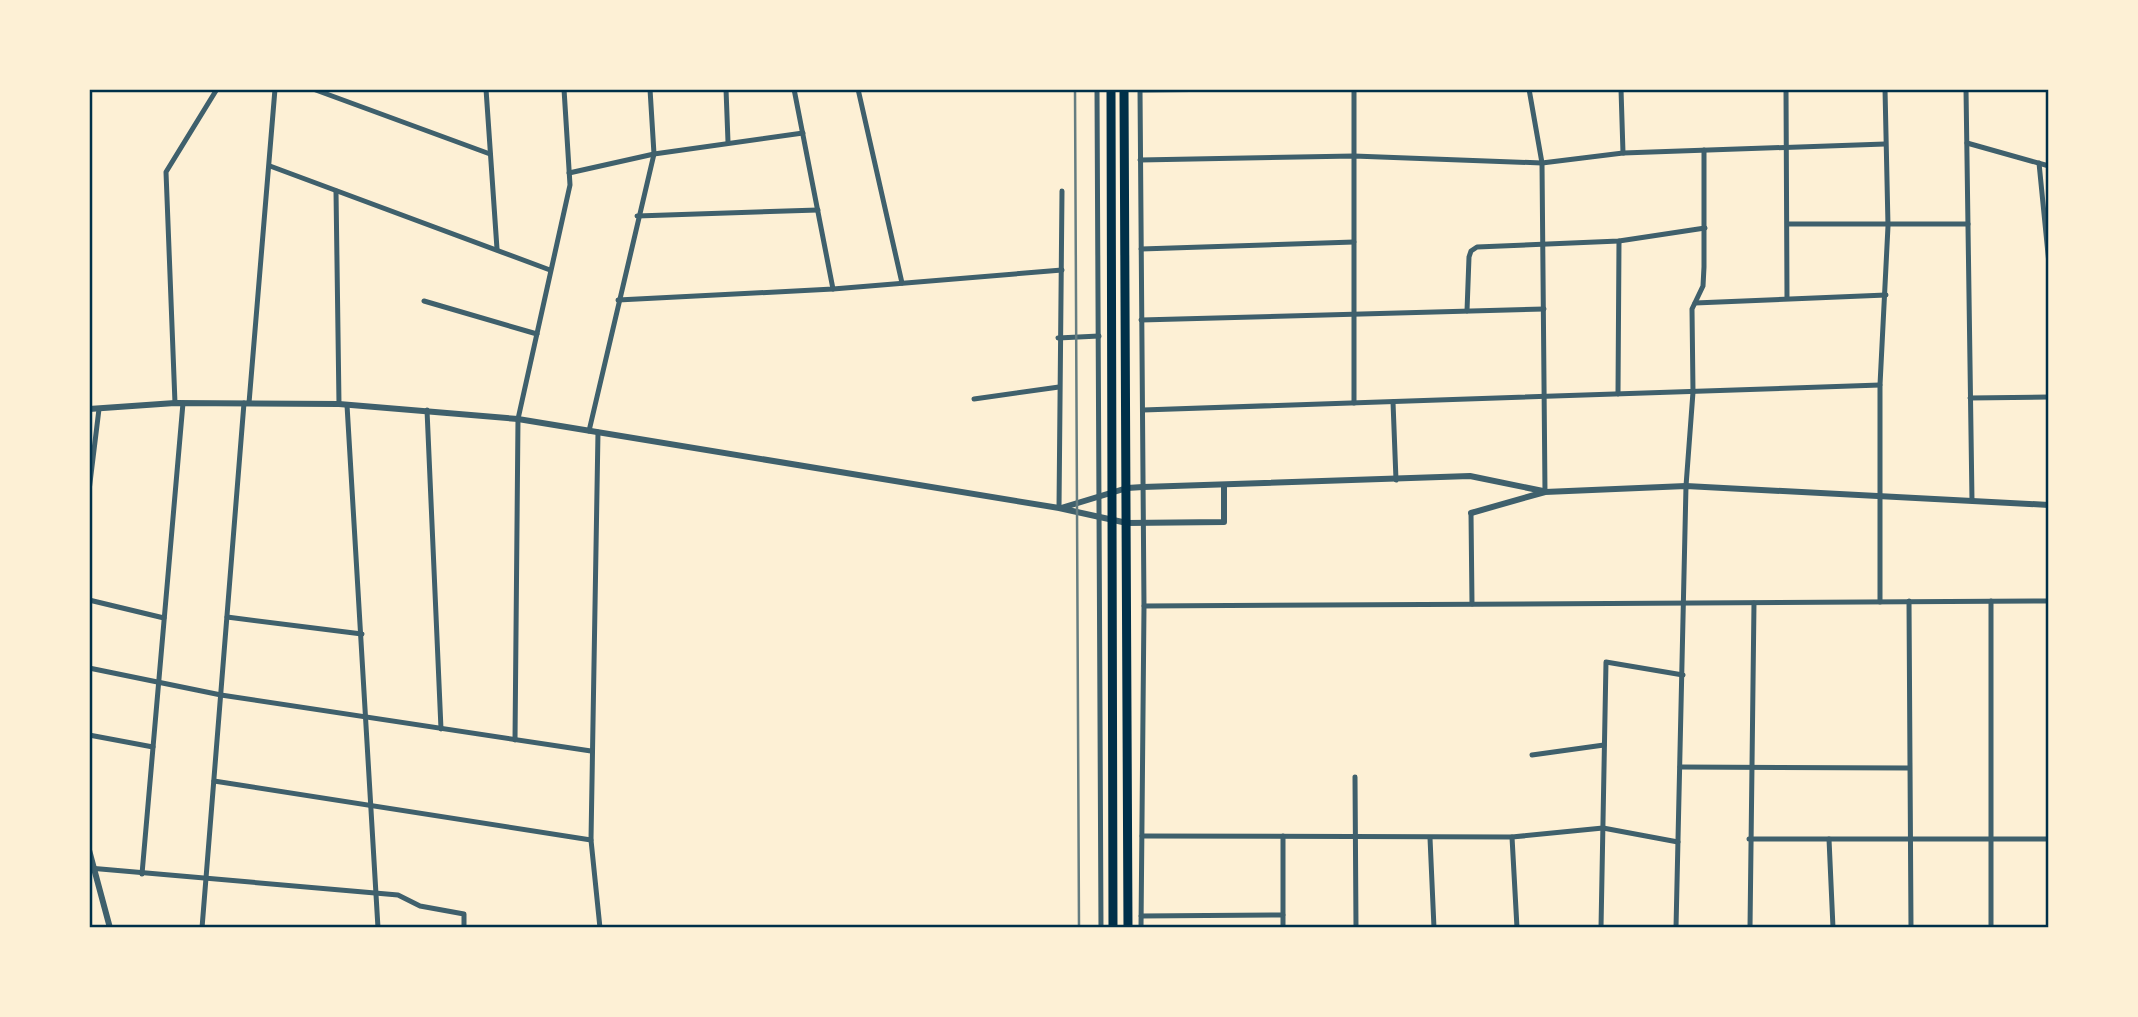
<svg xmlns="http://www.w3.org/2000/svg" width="2138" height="1017" font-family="'Fira Sans Condensed',sans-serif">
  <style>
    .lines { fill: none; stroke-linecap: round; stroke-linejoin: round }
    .minor { stroke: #3f606c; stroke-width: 5 }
    .tertiary { stroke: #3f606c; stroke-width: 6 }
    .trunk { stroke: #003049; stroke-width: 9 }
    .rail { stroke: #657d81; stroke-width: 2.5 }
    .neatline { fill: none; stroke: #003049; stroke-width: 2.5 }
  </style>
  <rect width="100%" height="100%" fill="#fdf0d5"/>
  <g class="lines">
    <!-- minor -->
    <g class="minor">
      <path d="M313,89L490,154"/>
      <path d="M486,89L497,249"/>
      <path d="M726,89L728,142"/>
      <path d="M794,89L833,289"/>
      <path d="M858,89L902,283"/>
      <path d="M1097,89L1101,928"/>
      <path d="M1140,89L1144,606L1141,928"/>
      <path d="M1354,89V403"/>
      <path d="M1529,89L1542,163L1545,492"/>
      <path d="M1621,89L1623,153"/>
      <path d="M1786,89L1787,298"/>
      <path d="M1966,89L1972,501"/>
      <path d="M1139,90L1242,89"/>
      <path d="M1967,143L2049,166"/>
      <path d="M1140,160L1354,156L1542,163L1623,153L1885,144"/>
      <path d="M2039,163L2049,264"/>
      <path d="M270,166L550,270"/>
      <path d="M569,173L654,154L803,133"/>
      <path d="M336,191L339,404"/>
      <path d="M637,216L818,210"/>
      <path d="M1788,224H1968"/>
      <path d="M1141,249L1354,242"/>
      <path d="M618,300L833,289L1062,270"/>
      <path d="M424,301L537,334"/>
      <path d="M1695,303L1886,295"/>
      <path d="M1467,311L1469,257L1471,251L1477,247L1619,241L1705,228"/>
      <path d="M1141,320L1544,309"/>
      <path d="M1058,338L1099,336"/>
      <path d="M1618,394L1619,241"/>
      <path d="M1970,398L2049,397"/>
      <path d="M974,399L1059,387"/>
      <path d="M1393,402L1396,480"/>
      <path d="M175,403L166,172L217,89"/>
      <path d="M249,403L275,89"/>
      <path d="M347,405L378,928"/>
      <path d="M427,410L441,729"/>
      <path d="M1143,410L1880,385"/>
      <path d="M589,431L654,154L650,89"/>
      <path d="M598,432L591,840L600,928"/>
      <path d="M89,491L99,409"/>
      <path d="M1059,508L1062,191"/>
      <path d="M1471,513L1472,604"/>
      <path d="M89,600L164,618"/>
      <path d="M1909,601L1911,928"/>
      <path d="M1991,601V928"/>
      <path d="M1880,602V385L1888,226L1885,89"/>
      <path d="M1144,606L2049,601"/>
      <path d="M227,617L362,634"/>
      <path d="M89,668L221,695L591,751"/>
      <path d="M89,735L153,747"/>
      <path d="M515,740L518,419L570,185L564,89"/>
      <path d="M1532,755L1604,745"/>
      <path d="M1680,767L1909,768"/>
      <path d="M1355,777L1356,928"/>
      <path d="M214,781L591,840"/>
      <path d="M1142,836L1512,837L1603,828L1678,842"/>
      <path d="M1283,836V928"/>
      <path d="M1512,837L1517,928"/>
      <path d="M1430,838L1434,928"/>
      <path d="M1749,839H2049"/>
      <path d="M1829,839L1833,928"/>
      <path d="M89,868L398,895L420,906L464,914V928"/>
      <path d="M142,874L183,403"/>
      <path d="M1141,916L1283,915"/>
      <path d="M202,928L244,403"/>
      <path d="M1601,928L1606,662L1683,675"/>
      <path d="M1676,928L1686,486L1693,392L1692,309L1703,286L1704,267V150"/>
      <path d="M1750,928L1754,603"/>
    </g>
    <!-- tertiary -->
    <g class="tertiary">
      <path d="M89,409L175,403L339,404L518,419L1059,508L1127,523L1224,522V485"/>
      <path d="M1061,508L1127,488L1143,487L1470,476L1543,491"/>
      <path d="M1471,513L1545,492L1686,486L2049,505"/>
      <path d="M89,850L110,928"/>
    </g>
    <!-- trunk -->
    <g class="trunk">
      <path d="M1111,89L1113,928"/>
      <path d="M1124,89L1128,928"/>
    </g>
    <!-- rail -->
    <path class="rail" d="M1075,89L1079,928"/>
  </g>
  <!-- border -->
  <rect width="2138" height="1017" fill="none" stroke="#fdf0d5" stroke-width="182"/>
  <rect x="91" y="91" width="1956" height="835" class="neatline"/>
</svg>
